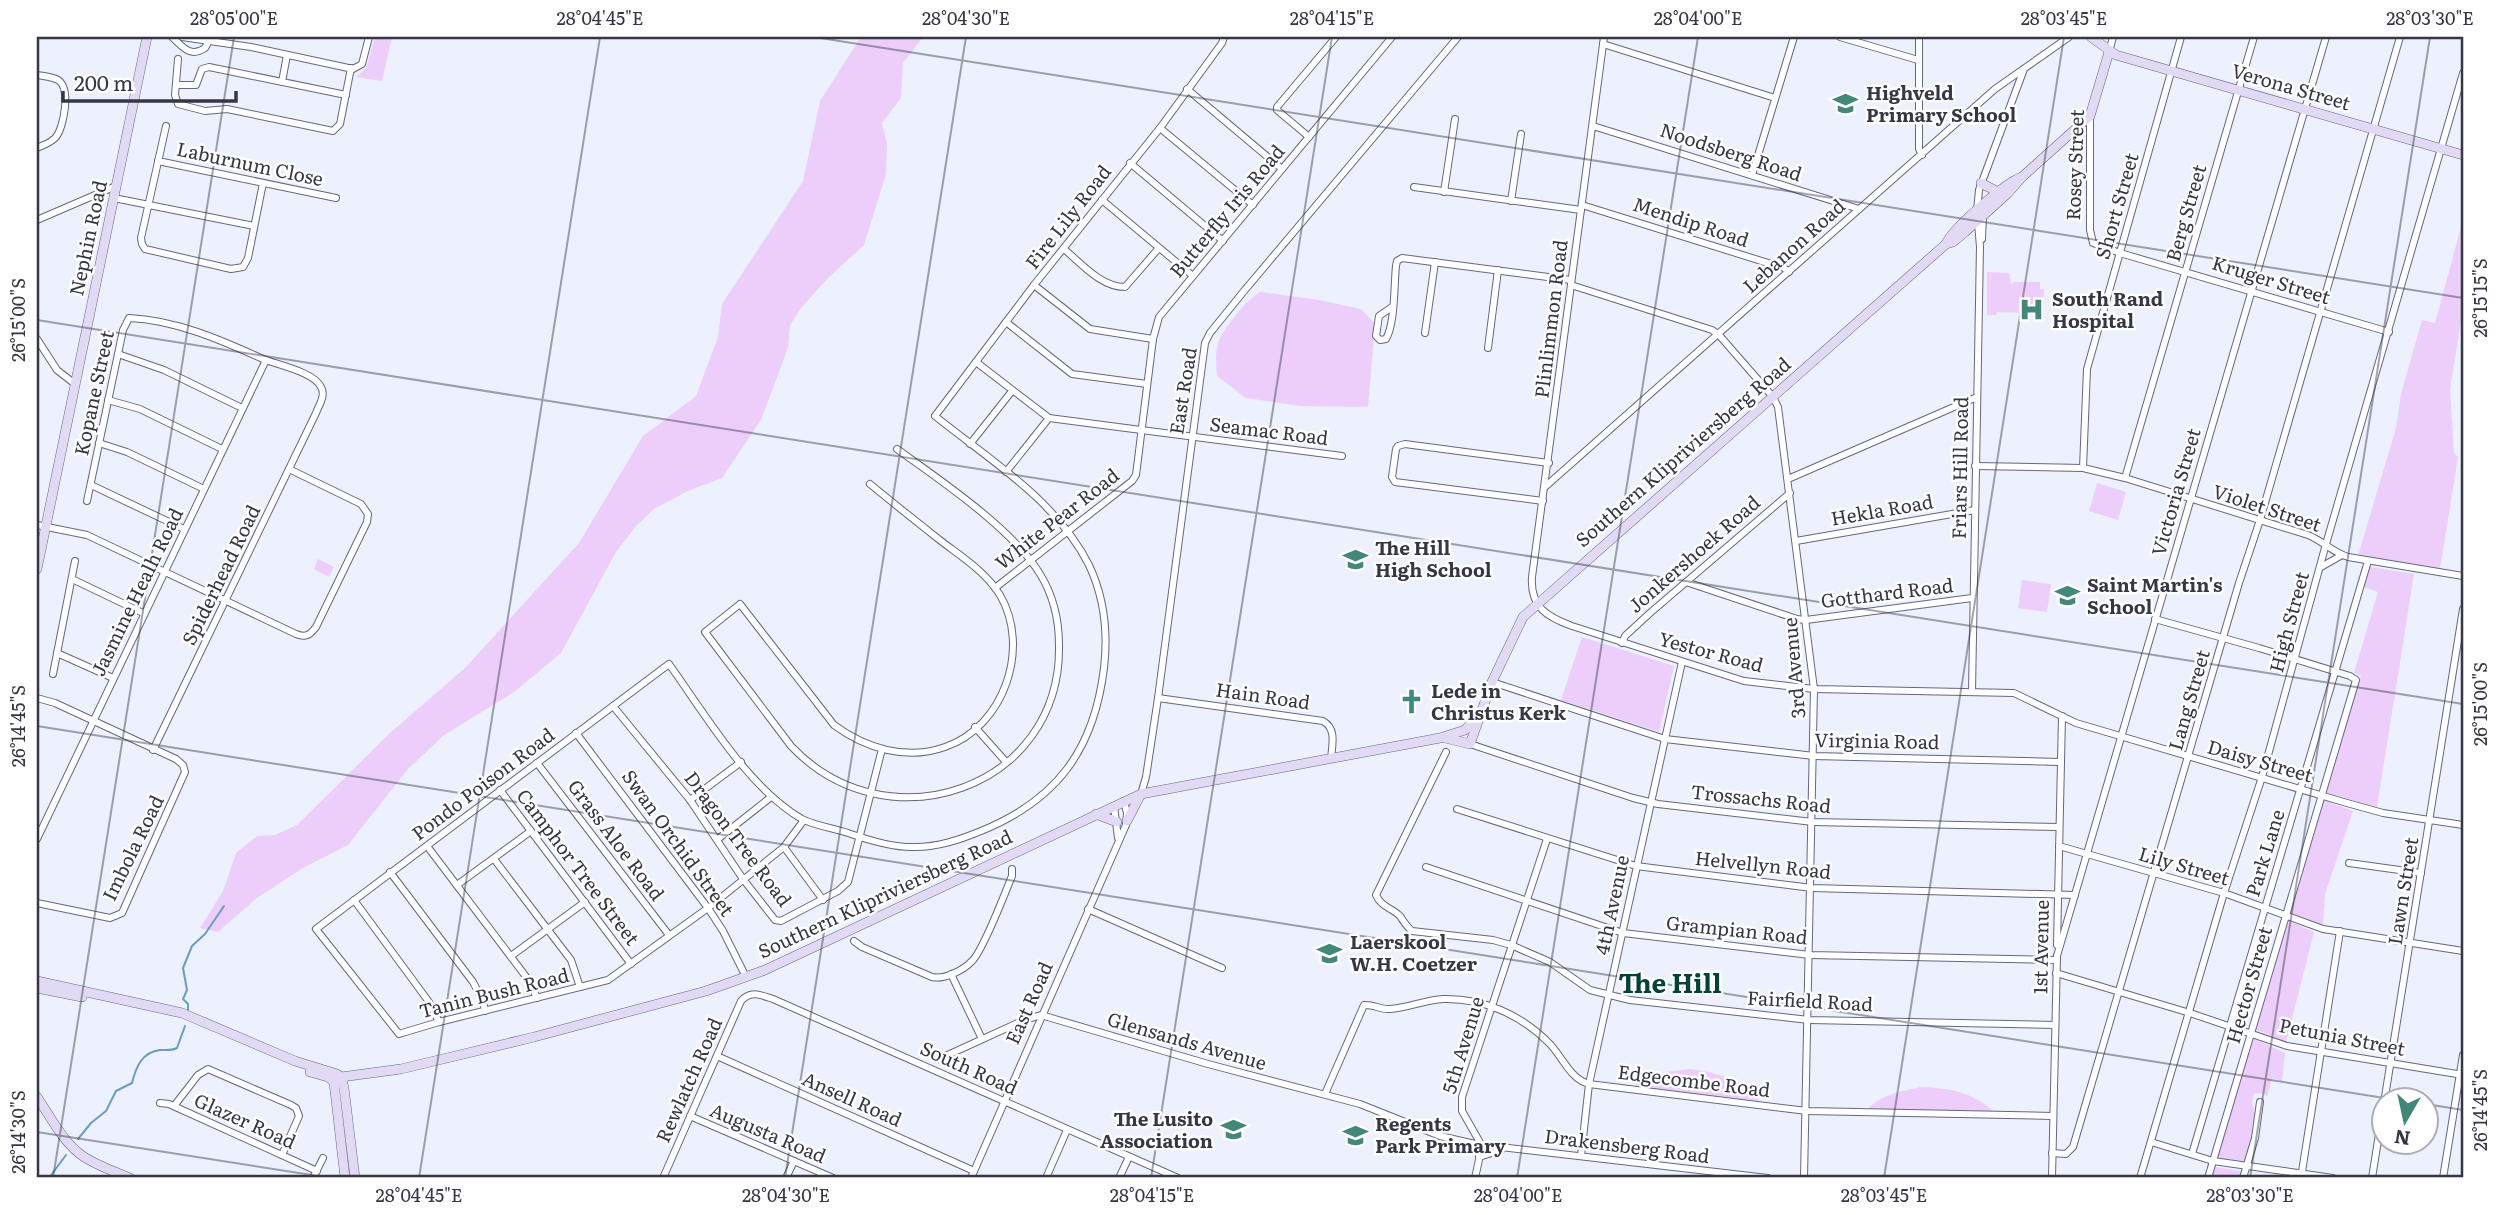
<svg xmlns="http://www.w3.org/2000/svg" width="2500" height="1215" font-family="Literata,serif">
  <style>
    .green { fill: #edcefa }
    .lines { fill: none; stroke-linecap: round; stroke-linejoin: round }
    .stream { stroke: #6b9dbd; stroke-width: 2 }
    .street-casing { stroke: #626885; stroke-width: 8 }
    .secondary-casing { stroke: #626885; stroke-width: 10 }
    .street { stroke: #fff; stroke-width: 6 }
    .secondary { stroke: #e2daf4; stroke-width: 9 }
    .ticks { fill: none; stroke: #353744; stroke-width: 2; stroke-opacity: 0.45 }
    .labels { text-anchor: middle; stroke-width: 5; stroke-linejoin: round; paint-order: stroke }
    .street-label { font-size: 19px; fill: #353744; stroke: #fefefe }
    .poi-label { font-size: 19px; font-weight: bold; fill: #353744; stroke: #fefefe; text-anchor: start }
    .district-label { font-size: 26px; font-weight: bold; fill: #024138; stroke: #fefefe }
    .neatline { fill: none; stroke: #353744; stroke-width: 2.5 }
    .ticks-label { font-size: 18px; text-anchor: middle; fill: #353744 }
  </style>
  <rect width="100%" height="100%" fill="#edf0fd"/>
  <!-- green -->
  <g class="green">
    <path d="M375,37H392L382,81L356,77L366,68Z"/>
    <path d="M861,37H923L903,63L901,98L882,123L887,143L886,174L864,245L827,279L801,308L790,325L788,348L761,420L722,478L688,491L654,509L636,526L616,552L561,653L514,692L443,736L408,769L348,845L303,868L257,898L218,932L200,928L223,891L236,853L257,836L275,835L297,825L390,733L465,668L579,543L643,436L696,396L718,337L722,304L803,181L820,101Z"/>
    <path d="M2463,220V309L2450,389L2454,453L2458,457L2440,569L2358,556L2396,428L2401,394L2422,320L2435,323Z"/>
    <path d="M1987,272L2009,273L2011,284L2014,282H2040V289H2044V314H2031V310H2022L2021,313L1997,312L1996,315H1987Z"/>
    <path d="M1260,292L1319,300L1361,309L1375,324L1368,407L1300,406L1246,398L1217,376C1216,365 1215,354 1218,343C1222,330 1248,298 1260,292Z"/>
    <path d="M2097,483L2126,492L2118,520L2089,511Z"/>
    <path d="M318,559L334,567L329,577L314,569Z"/>
    <path d="M2370,567L2414,574L2377,807L2324,792L2361,676L2354,673L2378,592L2364,587Z"/>
    <path d="M2022,580L2051,584L2047,612L2018,608Z"/>
    <path d="M1582,637L1674,666L1659,732L1561,700Z"/>
    <path d="M2323,800L2353,811L2325,894L2323,925L2288,913Z"/>
    <path d="M2287,920L2314,932L2286,1042L2254,1029Z"/>
    <path d="M2252,1038L2285,1053L2282,1081L2272,1078L2267,1097L2264,1094L2255,1093C2249,1103 2254,1106 2255,1115C2257,1130 2250,1147 2245,1161L2216,1158Z"/>
    <path d="M1690,1069C1718,1073 1742,1079 1760,1101L1634,1087C1647,1073 1672,1071 1690,1069Z"/>
    <path d="M1921,1087C1949,1088 1973,1092 1994,1112L1867,1110C1879,1095 1903,1091 1921,1087Z"/>
    <path d="M2214,1167L2241,1171L2239,1178H2210Z"/>
  </g>
  <g class="lines">
    <!-- stream -->
    <g class="stream">
      <path d="M188,1011V1004L183,999L187,990L183,968L192,946L205,934L224,906"/>
      <path d="M78,1139L91,1123L106,1111L116,1091L132,1083C136,1067 142,1052 160,1050C167,1050 171,1051 177,1048L185,1026"/>
      <path d="M49,1178L66,1155"/>
    </g>
    <defs>
      <g id="street">
        <path d="M172,37C183,47 190,58 205,48L210,39"/>
        <path d="M182,37L251,47L353,69L362,64L369,37"/>
        <path d="M1604,37L1532,577C1530,607 1547,617 1572,626L1744,681L1814,689L2014,693L2076,723L2347,803L2383,813L2463,825"/>
        <path d="M1840,37L1918,60"/>
        <path d="M1919,37V149L1922,155"/>
        <path d="M1603,44L1775,98"/>
        <path d="M2109,52L2113,37"/>
        <path d="M178,59L175,95L178,104L205,111L227,109L333,131L340,124L351,68"/>
        <path d="M37,75C43,76 53,77 58,80C71,88 64,127 56,137C51,143 43,145 37,148"/>
        <path d="M282,82L287,55"/>
        <path d="M176,85H196L202,69L209,67L346,95"/>
        <path d="M1187,89L1282,169"/>
        <path d="M2090,116V230L2093,243L2120,253L2389,332"/>
        <path d="M166,126L141,238L142,244L145,249L231,269L243,267L248,258L263,183"/>
        <path d="M1593,126L1859,209"/>
        <path d="M1160,128L1253,205"/>
        <path d="M1309,137L1277,110V107L1336,37"/>
        <path d="M158,161L336,198"/>
        <path d="M1130,163L1223,241"/>
        <path d="M1752,175L1794,37"/>
        <path d="M1414,187L1581,210"/>
        <path d="M1444,192L1455,119"/>
        <path d="M114,198L254,226"/>
        <path d="M1102,200L1193,276"/>
        <path d="M1511,201L1521,134"/>
        <path d="M1582,205L1784,268L1789,272"/>
        <path d="M37,220L116,186"/>
        <path d="M1982,239L1983,215"/>
        <path d="M1064,249C1082,264 1101,287 1125,287L1158,249"/>
        <path d="M1034,285L1090,329L1153,339"/>
        <path d="M1571,285L1712,330L1719,335L1773,397L1778,407L1814,689L1804,1178"/>
        <path d="M1392,307L1379,316L1376,336L1380,340L1386,339C1395,324 1394,285 1396,266L1397,261L1402,258L1571,280"/>
        <path d="M1006,322L1072,374L1147,384"/>
        <path d="M1425,333L1435,262"/>
        <path d="M37,339L57,370L75,384"/>
        <path d="M1488,348L1498,270"/>
        <path d="M118,354L164,370L242,408"/>
        <path d="M976,362L1049,418L1342,456"/>
        <path d="M108,400L140,409L222,449"/>
        <path d="M99,443L127,452L204,489"/>
        <path d="M970,444L1012,391"/>
        <path d="M1975,466L2083,468L2125,478L2308,535C2323,541 2332,552 2348,557L2463,576"/>
        <path d="M2083,468L2087,369L2181,37"/>
        <path d="M1006,472L1049,418"/>
        <path d="M2125,478L2254,37"/>
        <path d="M1788,479L1977,397"/>
        <path d="M870,484C893,503 917,522 941,541C962,557 986,572 1000,595C1031,648 1004,727 945,747C906,761 865,748 834,725L740,604L705,632L791,746C887,848 1062,789 1059,645C1059,621 1053,595 1040,574C1013,529 941,481 897,449"/>
        <path d="M91,485L184,529"/>
        <path d="M1546,486L1995,89L2069,37"/>
        <path d="M87,501L123,330L129,318C176,320 221,340 263,359C278,365 314,372 321,387C326,395 319,405 316,413L153,750"/>
        <path d="M1543,501L1395,482L1392,477L1396,449L1398,446L1405,444L1549,463"/>
        <path d="M37,525L87,535L296,634C306,638 310,635 316,627L367,522L368,514L361,504L289,469"/>
        <path d="M1796,541L1975,510"/>
        <path d="M2321,567L2342,555"/>
        <path d="M72,579L143,613"/>
        <path d="M1686,582L1797,619L1806,620L1972,598"/>
        <path d="M995,588L1132,481L1136,475L1153,339L1159,317L1392,37"/>
        <path d="M2155,619L2259,648L2350,676L2356,680L2208,1178"/>
        <path d="M1622,643L1625,636L1650,613L1790,493"/>
        <path d="M57,653L113,678"/>
        <path d="M53,674L75,561"/>
        <path d="M1492,682L1665,739L1814,756L2060,762"/>
        <path d="M1972,692L1980,247L1977,211L1979,190L2024,69"/>
        <path d="M37,698L55,703L176,759L183,765L185,772L122,913L110,918L37,903"/>
        <path d="M1158,698L1323,721C1337,729 1332,745 1331,759"/>
        <path d="M613,706L690,800L743,879L775,920L781,921L838,891L848,882L882,749"/>
        <path d="M975,727L1006,762"/>
        <path d="M576,733L708,908L723,931L746,977"/>
        <path d="M1470,744L1633,798L1658,804L1813,822L2059,827"/>
        <path d="M1446,752L1376,895C1381,907 1392,908 1400,916C1404,922 1406,926 1412,931L1493,940L1511,945L1550,962L1590,990L1630,1000L1809,1020L2055,1025"/>
        <path d="M537,763L669,935"/>
        <path d="M500,790L631,964"/>
        <path d="M1141,794L1146,777L1158,698L1205,343L1210,333L1244,291L1458,37"/>
        <path d="M690,800L741,762"/>
        <path d="M1114,806L1118,838"/>
        <path d="M1457,809L1636,866L1812,888L2075,895"/>
        <path d="M804,820L784,847L708,908L608,980L439,1022L402,1033L399,1034L316,929L669,664C705,714 748,788 802,819C816,826 833,828 848,833C868,840 893,848 915,847C938,847 959,840 981,831C1057,800 1094,750 1104,668C1108,634 1104,597 1089,565C1056,500 991,461 935,416L1034,285L1160,128L1222,43L1224,37"/>
        <path d="M37,839L266,360"/>
        <path d="M718,839L771,797"/>
        <path d="M427,846L530,982L537,998"/>
        <path d="M2059,846L2224,893L2323,929L2463,951"/>
        <path d="M784,847L823,900"/>
        <path d="M494,859L571,960L580,987"/>
        <path d="M2349,863L2421,873"/>
        <path d="M1426,867L1623,933L1810,955L2057,960"/>
        <path d="M390,872L473,982L483,1001L485,1011"/>
        <path d="M457,885L531,831"/>
        <path d="M354,900L429,1002L439,1022"/>
        <path d="M1088,909L1222,968"/>
        <path d="M854,941L862,947L932,977C944,980 964,970 972,961C983,951 1005,893 1012,876V869"/>
        <path d="M2057,945L2062,716"/>
        <path d="M511,956L585,902"/>
        <path d="M2057,956L2326,37"/>
        <path d="M2056,973L2190,1013L2287,1046L2463,1075"/>
        <path d="M951,974L982,1039"/>
        <path d="M717,1056L974,1171"/>
        <path d="M939,1059L1022,1021L1041,1015L1208,1064L1360,1104L1440,1136L1475,1144L1768,1178"/>
        <path d="M1325,1094L1364,1005C1373,1004 1381,1010 1390,1009C1407,1008 1425,1000 1443,999C1483,998 1520,1014 1549,1043C1562,1056 1570,1079 1589,1084L1807,1111L2053,1116"/>
        <path d="M160,1103L169,1104L317,1171"/>
        <path d="M174,1106L198,1075L208,1069L291,1105L296,1108L299,1116L282,1155"/>
        <path d="M690,1116L833,1178"/>
        <path d="M2151,1142L2213,1161L2333,1178"/>
        <path d="M1482,1146L1462,1111V1097L1547,839"/>
        <path d="M2052,1153L2066,1154L2073,1147L2239,583L2260,520L2400,37"/>
        <path d="M2192,1154L2368,561"/>
        <path d="M1581,1156L1589,1084L1682,662"/>
        <path d="M1479,1157L1501,1150"/>
        <path d="M313,1178L323,1158"/>
        <path d="M663,1178L741,1001C751,990 761,995 773,999L1178,1178"/>
        <path d="M786,1178L794,1161"/>
        <path d="M971,1178L1126,825L1127,813L1124,801"/>
        <path d="M1046,1178L1067,1130"/>
        <path d="M1119,1178L1129,1157"/>
        <path d="M1475,1178L1482,1146"/>
        <path d="M2052,1178L2057,956"/>
        <path d="M2140,1178L2224,893L2262,777L2326,544L2463,73"/>
        <path d="M2243,1178L2255,1138L2260,1102"/>
        <path d="M2301,1178L2340,931"/>
        <path d="M2372,1178L2463,609"/>
        <path d="M2443,1178L2463,1055"/>
      </g>
      <g id="secondary">
        <path d="M2091,37L2116,55L2463,155"/>
        <path d="M1981,183L1998,192"/>
        <path d="M1946,244L1953,242L1965,232L2008,193L2022,177L2090,116L2109,52"/>
        <path d="M37,569L147,37"/>
        <path d="M1445,738L1470,744L1492,682L1523,617L1946,244C1952,229 2006,182 2022,177"/>
        <path d="M1096,814L1117,822"/>
        <path d="M1127,821L1141,794"/>
        <path d="M37,981L182,1013L295,1061L337,1074L341,1077L344,1088L355,1178"/>
        <path d="M37,988L82,997"/>
        <path d="M310,1072L328,1077L334,1082"/>
        <path d="M334,1082L341,1077L401,1069L534,1037L706,991L765,970L1141,794L1440,738L1465,730L1480,713"/>
        <path d="M334,1082L345,1178"/>
        <path d="M37,1097C50,1116 62,1140 80,1154C94,1165 114,1171 130,1178"/>
      </g>
    </defs>
    <!-- street casing -->
    <use href="#street" class="street-casing"/>
    <!-- secondary casing -->
    <use href="#secondary" class="secondary-casing"/>
    <!-- street -->
    <use href="#street" class="street"/>
    <!-- secondary -->
    <use href="#secondary" class="secondary"/>
  </g>
  <!-- ticks -->
  <path class="ticks" d="M814,37L2463,298M37,320L2463,704M37,726L2397,1100M2426,1104L2463,1110M37,1132L331,1178M53,1178L234,37M419,1178L600,37M785,1178L966,37M1151,1178L1332,37M1517,1178L1698,37M1884,1178L2064,37M2250,1178L2430,37"/>
  <!-- icons -->
  <defs>
    <symbol id="school-bare" viewBox="-9 -9 18 18"><path d="M0-5L7-2L0 1L-7-2ZM-4 1L0 2.5L4 1V4Q0 6-4 4Z" fill="#43877a" stroke="#fefefe" stroke-width="2.5" paint-order="stroke"/></symbol>
    <symbol id="hospital-bare" viewBox="-9 -9 18 18"><path d="M-5-5h3v3.5h4V-5h3V5h-3V1.5h-4V5h-3Z" fill="#43877a" stroke="#fefefe" stroke-width="2.5" paint-order="stroke"/></symbol>
    <symbol id="church-bare" viewBox="-9 -9 18 18"><path d="M-1.2-6h2.4v3.5h3.3v2.4h-3.3V6h-2.4V-.1h-3.3v-2.4h3.3Z" fill="#43877a" stroke="#fefefe" stroke-width="2.5" paint-order="stroke"/></symbol>
  </defs>
  <g fill-rule="evenodd">
    <use href="#school-bare" x="1828" y="86" width="35" height="35"/>
    <use href="#hospital-bare" x="2014" y="292" width="35" height="35"/>
    <use href="#school-bare" x="1338" y="542" width="35" height="35"/>
    <use href="#school-bare" x="2050" y="578" width="35" height="35"/>
    <use href="#church-bare" x="1394" y="684" width="35" height="35"/>
    <use href="#school-bare" x="1312" y="936" width="35" height="35"/>
    <use href="#school-bare" x="1216" y="1112" width="35" height="35"/>
    <use href="#school-bare" x="1338" y="1118" width="35" height="35"/>
  </g>
  <g class="labels">
    <!-- street labels -->
    <g class="street-label">
      <text transform="translate(2291 87) rotate(16)" y="7">Verona Street</text>
      <text transform="translate(1731 152) rotate(18)" y="7">Noodsberg Road</text>
      <text transform="translate(250 164) rotate(12)" y="7">Laburnum Close</text>
      <text transform="translate(2075 165) rotate(-88)" y="7">Rosey Street</text>
      <text transform="translate(2117 206) rotate(-74)" y="7">Short Street</text>
      <text transform="translate(1227 211) rotate(-50)" y="7">Butterfly Iris Road</text>
      <text transform="translate(2186 213) rotate(-74)" y="7">Berg Street</text>
      <text transform="translate(1068 217) rotate(-52)" y="7">Fire Lily Road</text>
      <text transform="translate(1691 222) rotate(18)" y="7">Mendip Road</text>
      <text transform="translate(88 238) rotate(-78)" y="7">Nephin Road</text>
      <text transform="translate(1794 246) rotate(-42)" y="7">Lebanon Road</text>
      <text transform="translate(2271 280) rotate(17)" y="7">Kruger Street</text>
      <text transform="translate(1551 319) rotate(-83)" y="7">Plinlimmon Road</text>
      <text transform="translate(1183 391) rotate(-81)" y="7">East Road</text>
      <text transform="translate(94 393) rotate(-78)" y="7">Kopane Street</text>
      <text transform="translate(1269 431) rotate(7)" y="7">Seamac Road</text>
      <text transform="translate(1683 452) rotate(-41)" y="7">Southern Klipriviersberg Road</text>
      <text transform="translate(1960 468) rotate(-89)" y="7">Friars Hill Road</text>
      <text transform="translate(2176 492) rotate(-74)" y="7">Victoria Street</text>
      <text transform="translate(2267 508) rotate(18)" y="7">Violet Street</text>
      <text transform="translate(1882 510) rotate(-10)" y="7">Hekla Road</text>
      <text transform="translate(1057 519) rotate(-38)" y="7">White Pear Road</text>
      <text transform="translate(1694 554) rotate(-41)" y="7">Jonkershoek Road</text>
      <text transform="translate(221 575) rotate(-64)" y="7">Spiderhead Road</text>
      <text transform="translate(137 592) rotate(-64)" y="7">Jasmine Healh Road</text>
      <text transform="translate(1887 593) rotate(-7)" y="7">Gotthard Road</text>
      <text transform="translate(2289 622) rotate(-75)" y="7">High Street</text>
      <text transform="translate(1711 652) rotate(15)" y="7">Yestor Road</text>
      <text transform="translate(1794 668) rotate(-95)" y="7">3rd Avenue</text>
      <text transform="translate(1263 696) rotate(8)" y="7">Hain Road</text>
      <text transform="translate(2189 700) rotate(-74)" y="7">Lang Street</text>
      <text transform="translate(1877 741) rotate(1)" y="7">Virginia Road</text>
      <text transform="translate(2260 761) rotate(16)" y="7">Daisy Street</text>
      <text transform="translate(483 784) rotate(-37)" y="7">Pondo Poison Road</text>
      <text transform="translate(1761 799) rotate(6)" y="7">Trossachs Road</text>
      <text transform="translate(738 839) rotate(53)" y="7">Dragon Tree Road</text>
      <text transform="translate(616 840) rotate(53)" y="7">Grass Aloe Road</text>
      <text transform="translate(678 843) rotate(54)" y="7">Swan Orchid Street</text>
      <text transform="translate(133 848) rotate(-64)" y="7">Imbola Road</text>
      <text transform="translate(2265 853) rotate(-73)" y="7">Park Lane</text>
      <text transform="translate(1763 865) rotate(6)" y="7">Helvellyn Road</text>
      <text transform="translate(2184 866) rotate(16)" y="7">Lily Street</text>
      <text transform="translate(578 867) rotate(53)" y="7">Camphor Tree Street</text>
      <text transform="translate(2403 891) rotate(-81)" y="7">Lawn Street</text>
      <text transform="translate(885 894) rotate(-25)" y="7">Southern Klipriviersberg Road</text>
      <text transform="translate(1612 905) rotate(-78)" y="7">4th Avenue</text>
      <text transform="translate(1737 930) rotate(6)" y="7">Grampian Road</text>
      <text transform="translate(2041 947) rotate(-89)" y="7">1st Avenue</text>
      <text transform="translate(2249 985) rotate(-74)" y="7">Hector Street</text>
      <text transform="translate(494 993) rotate(-14)" y="7">Tanin Bush Road</text>
      <text transform="translate(1810 1001) rotate(3)" y="7">Fairfield Road</text>
      <text transform="translate(1029 1003) rotate(-66)" y="7">East Road</text>
      <text transform="translate(2342 1037) rotate(11)" y="7">Petunia Street</text>
      <text transform="translate(1187 1041) rotate(16)" y="7">Glensands Avenue</text>
      <text transform="translate(1463 1045) rotate(-73)" y="7">5th Avenue</text>
      <text transform="translate(969 1068) rotate(24)" y="7">South Road</text>
      <text transform="translate(689 1080) rotate(-66)" y="7">Rewlatch Road</text>
      <text transform="translate(1694 1081) rotate(7)" y="7">Edgecombe Road</text>
      <text transform="translate(852 1099) rotate(24)" y="7">Ansell Road</text>
      <text transform="translate(245 1121) rotate(24)" y="7">Glazer Road</text>
      <text transform="translate(768 1133) rotate(23)" y="7">Augusta Road</text>
      <text transform="translate(1627 1146) rotate(7)" y="7">Drakensberg Road</text>
    </g>
    <!-- poi labels -->
    <g class="poi-label">
      <text x="1866" y="100">Highveld<tspan x="1866" dy="22">Primary School</tspan></text>
      <text x="2052" y="306">South Rand<tspan x="2052" dy="22">Hospital</tspan></text>
      <text x="1375" y="555">The Hill<tspan x="1375" dy="22">High School</tspan></text>
      <text x="2087" y="592">Saint Martin's<tspan x="2087" dy="22">School</tspan></text>
      <text x="1431" y="698">Lede in<tspan x="1431" dy="22">Christus Kerk</tspan></text>
      <text x="1350" y="949">Laerskool<tspan x="1350" dy="22">W.H. Coetzer</tspan></text>
      <text x="1213" y="1126" text-anchor="end">The Lusito<tspan x="1213" dy="22">Association</tspan></text>
      <text x="1375" y="1131">Regents<tspan x="1375" dy="22">Park Primary</tspan></text>
    </g>
    <!-- district labels -->
    <g class="district-label">
      <text x="1670" y="993">The Hill</text>
    </g>
  </g>
  <!-- border -->
  <rect width="2500" height="1215" fill="none" stroke="#fefefe" stroke-width="77"/>
  <!-- north arrow -->
  <g transform="translate(2405 1121) rotate(189)"><circle r="33" fill="#fefefe" stroke="#aeaeb4" stroke-width="2"/>
  <path d="M0-5L12 26L0 18L-12 26Z" fill="#43877a"/>
  <text y="-10" font-size="19" font-weight="bold" text-anchor="middle" fill="#353744">N</text>
  </g>
  <!-- scale -->
  <path d="M63 91v10h173v-10" fill="none" stroke="#353744" stroke-width="3.5"/>
  <text x="74" y="91" font-size="21" fill="#353744" stroke="#fefefe" stroke-width="5" paint-order="stroke">200 m</text>
  <rect x="38" y="38" width="2424" height="1138" class="neatline"/>
  <g class="ticks-label">
    <text x="234" y="25">28°05'00"E</text>
    <text x="600" y="25">28°04'45"E</text>
    <text x="966" y="25">28°04'30"E</text>
    <text x="1332" y="25">28°04'15"E</text>
    <text x="1698" y="25">28°04'00"E</text>
    <text x="2064" y="25">28°03'45"E</text>
    <text x="2430" y="25">28°03'30"E</text>
    <text transform="translate(2481 298) rotate(-90)" y="6">26°15'15"S</text>
    <text transform="translate(19 320) rotate(-90)" y="6">26°15'00"S</text>
    <text transform="translate(2481 704) rotate(-90)" y="6">26°15'00"S</text>
    <text transform="translate(19 726) rotate(-90)" y="6">26°14'45"S</text>
    <text transform="translate(2481 1110) rotate(-90)" y="6">26°14'45"S</text>
    <text transform="translate(19 1132) rotate(-90)" y="6">26°14'30"S</text>
    <text x="419" y="1202">28°04'45"E</text>
    <text x="786" y="1202">28°04'30"E</text>
    <text x="1152" y="1202">28°04'15"E</text>
    <text x="1518" y="1202">28°04'00"E</text>
    <text x="1884" y="1202">28°03'45"E</text>
    <text x="2250" y="1202">28°03'30"E</text>
  </g>
</svg>
